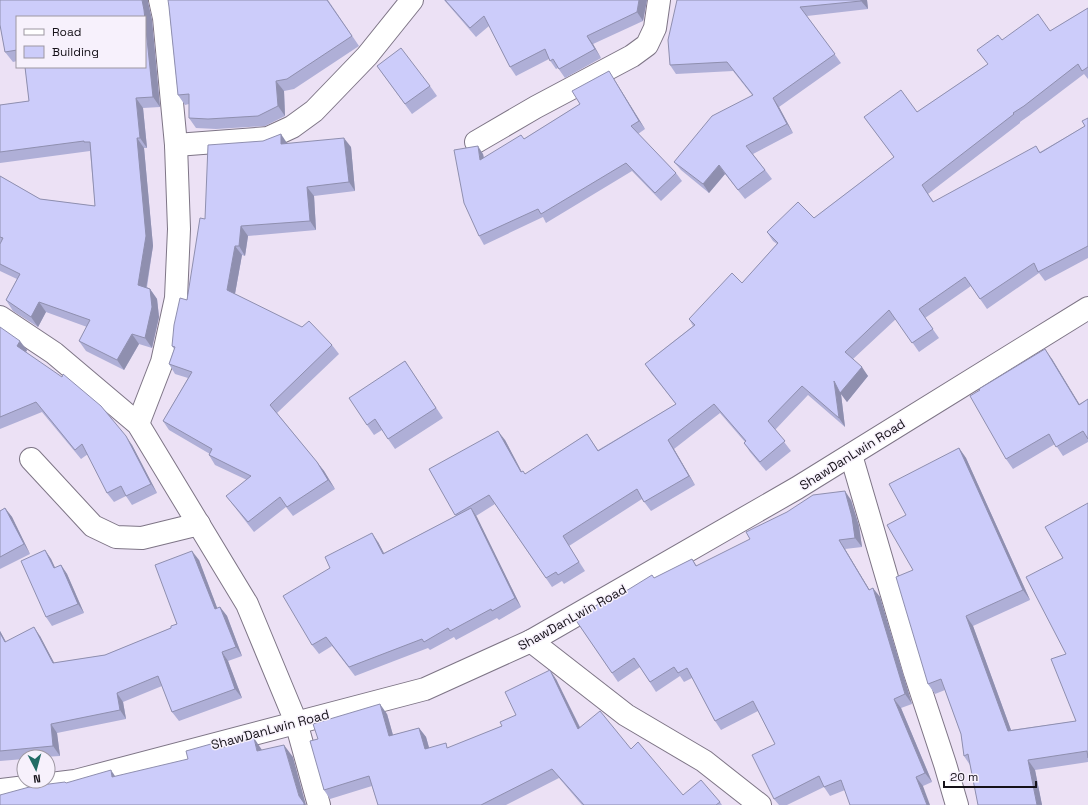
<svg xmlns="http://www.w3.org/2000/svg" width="1088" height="805" font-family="'Space Grotesk',sans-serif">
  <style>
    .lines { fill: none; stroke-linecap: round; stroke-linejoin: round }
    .minor-casing { stroke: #7e7586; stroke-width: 24 }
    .minor { stroke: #fff; stroke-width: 22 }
    .wall { fill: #afafd7 }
    .shaded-wall { fill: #8f8faf }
    .building { fill: #ccccfa; stroke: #8f8faf }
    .labels { text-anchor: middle; stroke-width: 3; stroke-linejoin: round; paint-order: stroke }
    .street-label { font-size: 13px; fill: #151118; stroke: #f7f1fc }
  </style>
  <rect width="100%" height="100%" fill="#ece1f5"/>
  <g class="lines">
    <defs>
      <g id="minor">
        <path d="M476,142L536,107L632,56L647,45L655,28L659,0"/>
        <path d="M176,145L268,138L292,127L314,111L367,56L412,0"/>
        <path d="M0,317L54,353L138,424L247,604L296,722L319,805"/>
        <path d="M138,424L162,362L176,298L179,229L176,145L164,18L160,0"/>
        <path d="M851,455L914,670L945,764L957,805"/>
        <path d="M31,459L93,526L116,537L142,538L199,524"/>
        <path d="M531,641L626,715L704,761L760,805"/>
        <path d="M0,790L75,781L425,689L531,641L797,488L1088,308"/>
      </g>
    </defs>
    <!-- minor casing -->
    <use href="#minor" class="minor-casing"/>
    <!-- minor -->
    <use href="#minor" class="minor"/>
  </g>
  <!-- wall -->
  <g class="wall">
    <path d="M0,0H148V2L152,20L160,107L143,108L147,148H144L153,246L147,287L150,289L157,299L159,317L152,348L139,344L124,370L86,351L79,341L87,327L46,312L38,327L13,311L6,300L17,279L0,271V176L40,199L95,206L90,151L0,163V105L29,101L25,67H145V17H17V61L13,62L5,52L0,25Z"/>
    <path d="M328,0L359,46L294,89L284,91L285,116L265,126L216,129L196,128L189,118V104L185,105L178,95L169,7Z"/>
    <path d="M444,0H647L643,21L593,44L601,58L565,78L558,68L556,69L549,59L516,76L510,67L489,26L476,37Z"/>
    <path d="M677,0H867L868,9L807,16L841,63L779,107L793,133L753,154L772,179L745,199L725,174L709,193L681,170L674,162L752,95L733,71L676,74L670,65Z"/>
    <path d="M1088,8V79L1084,74L1030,115L1020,122V123L928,194L934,202L1040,152L1085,126L1088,118V258L1045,281L1039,273L987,309L971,286L925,318L939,338L919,352L896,319L853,359L868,376L847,402L841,394L845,427L808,395L775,430L791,451L766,471L750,452L744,443L745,442L720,413L674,449L695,485L651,511L642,499L569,546L585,571L564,584L562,581L552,587L495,504L476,516L521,607L499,620L497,618L456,640L454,637L430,650L428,648L355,676L332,646L319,654L312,645L378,542L384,553L456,516L429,469L505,440L522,472L525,474L587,434L598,450L676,404L651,373L645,364L693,326L689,319L742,283L777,244L773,241L767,232L814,218L894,157L864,117L917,112L988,64L1002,40L1050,31Z"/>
    <path d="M377,66L430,86L437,96L412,114Z"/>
    <path d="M614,79L645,129L638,134L676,173L682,181L661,201L632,171L546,223L543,217L484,245L479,236L483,154L484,158L524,139L580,104Z"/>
    <path d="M263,141L287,143V144L351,147L355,191L314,196L316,230L248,236L245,256L242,255L235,294L332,345L339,354L277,413L324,471L335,489L293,516L286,507L254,532L226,496L247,480L215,465L209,455L210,454L169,430L163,421L188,378L175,374L169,364L174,349L172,346L187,300L205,219Z"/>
    <path d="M0,327L27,350L26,352L132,445L157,493L132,505L126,496L114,502L107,493L88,454L81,459L42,412L0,429Z"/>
    <path d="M1052,359L1079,404L1088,399V442L1063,456L1055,444L1013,469L1006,459Z"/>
    <path d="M405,361L443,418L395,449L382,430L374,435L367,425Z"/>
    <path d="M959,448L966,458L1030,600L973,626L1011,730L1076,721L1066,654L1063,558L1088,503V762L1035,770L1042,805H978L970,765L964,756L961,734L945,690L935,694L928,684L906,515Z"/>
    <path d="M851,500L859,526L862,547L845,549L869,589L880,597L912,704L901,708L932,782L923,786L845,790L830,796L824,787L787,805H779L774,799L775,744L758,711L721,730L715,721L692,678L684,682L680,676L656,692L640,667L618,682L575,619L613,599L692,559L697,566Z"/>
    <path d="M5,508L12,517L30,554L0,569V511Z"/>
    <path d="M45,550L51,559L55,568L61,565L67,574L84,613L52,626L46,617Z"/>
    <path d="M199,560L217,608L220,607L227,616L242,656L228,661L242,698L179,721L172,712L162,686L123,702L126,719L57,733L60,756L44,757H24V759L0,761V631L6,642L40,636L54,663L105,655L171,628L177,624Z"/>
    <path d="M556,679L580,727L631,749L683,795L720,802L722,805H582L559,778L506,805H378L372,786L330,799L324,790L318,739L387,714L393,735L419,728L426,737L429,748H449L502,726L516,715Z"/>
  </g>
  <!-- shaded-wall -->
  <g class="shaded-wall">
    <path d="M142,0H148V2L152,20L160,107L153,97Z"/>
    <path d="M639,0H647L643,21L637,12Z"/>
    <path d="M861,0H867L868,9L861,1Z"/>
    <path d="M587,36L593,44L601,58L595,49Z"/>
    <path d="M609,71L614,79L645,129L639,121Z"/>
    <path d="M276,81L284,91L285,116L278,106Z"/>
    <path d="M136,98L143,108L147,148L140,138Z"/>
    <path d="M773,98L779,107L793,133L787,124Z"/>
    <path d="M281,134L287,143L288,154L281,144Z"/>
    <path d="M137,138L144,148L153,246L145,295L138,285Z"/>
    <path d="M344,138L351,147L355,191L349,182Z"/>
    <path d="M478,146L483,154L486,169L480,160Z"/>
    <path d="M719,165L725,174L709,193L703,184Z"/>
    <path d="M307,187L314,196L316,230L310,221Z"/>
    <path d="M241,226L248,236L245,256L239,246Z"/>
    <path d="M235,246L242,255L234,299L227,290Z"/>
    <path d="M150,289L157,299L159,317L152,348L145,338Z"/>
    <path d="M39,302L46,312L38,327L31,317Z"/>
    <path d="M132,334L139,344L124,370L117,360Z"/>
    <path d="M20,341L27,350L24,356L17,346Z"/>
    <path d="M1045,349L1052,359L1086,415L1079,405Z"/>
    <path d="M862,367L868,376L847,402L841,394L845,427L839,418L834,381Z"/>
    <path d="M498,431L505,440L527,482L521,472Z"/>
    <path d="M126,436L132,445L157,493L151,484Z"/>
    <path d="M668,440L674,449L695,485L689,476Z"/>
    <path d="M959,448L966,458L1030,600L1023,590Z"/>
    <path d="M317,462L324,471L335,489L328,480Z"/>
    <path d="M845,491L851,500L859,526L862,547L855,538Z"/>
    <path d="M5,508L12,517L30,554L24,544Z"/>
    <path d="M471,508L477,517L521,607L515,598Z"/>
    <path d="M372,533L378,542L389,563L383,554Z"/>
    <path d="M839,540L845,549L875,599L869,590Z"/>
    <path d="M45,550L51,559L60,578L54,568Z"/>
    <path d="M192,551L199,560L221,618L215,609Z"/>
    <path d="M61,565L67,574L84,613L78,604Z"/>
    <path d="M873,588L880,597L912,704L905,694Z"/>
    <path d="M220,607L227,616L242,656L236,647Z"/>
    <path d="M966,616L973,626L1015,741L1008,731Z"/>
    <path d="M34,627L40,636L59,672L53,663Z"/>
    <path d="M0,631L11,651L5,642L0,633Z"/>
    <path d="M222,652L228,661L242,698L235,689Z"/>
    <path d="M550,670L556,679L585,738L578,729Z"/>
    <path d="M117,693L123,702L126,719L120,710Z"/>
    <path d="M894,699L901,708L932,782L925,773Z"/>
    <path d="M380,704L387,714L396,746L389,736Z"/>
    <path d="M51,724L57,733L60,756L53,746Z"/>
    <path d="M419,728L426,737L432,758L425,749Z"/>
    <path d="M254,738L262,750L257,751Z"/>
    <path d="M284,745L293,757L306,805H304L299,796Z"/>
    <path d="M1028,760L1035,770L1042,805H1037Z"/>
    <path d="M111,770L119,782L112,777Z"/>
    <path d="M916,777L923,786L930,805H927Z"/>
  </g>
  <!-- building -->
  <g class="building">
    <path d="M0,0H142L144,10L153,97L136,98L140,138H137L146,236L138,285L150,289L152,307L145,338L132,334L117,360L79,341L90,320L39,302L31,317L6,300L20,274L0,264V244L3,238L0,237V176L40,199L95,206L90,142H84V141L0,152V105L29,101L25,67H145V17H17V50L5,52L0,25Z"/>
    <path d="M168,0H327L352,36L287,79L276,81L278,106L258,116L208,119L189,118V94L178,95L169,7Z"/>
    <path d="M445,0H639L637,12L587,36L595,49L559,69L553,59L550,61L545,49L510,67L484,16L470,28Z"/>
    <path d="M677,0H861V1L800,7L835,54L773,98L787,124L746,146L765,170L738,190L719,165L703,184L674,162L712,116L753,95L727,62L670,65L668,40Z"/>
    <path d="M1088,8V67L1082,71L1078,64L1024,106L1013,113L1014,114L922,185L933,202L1036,146L1040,153L1085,126L1082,121L1088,118V246L1038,272L1034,263L980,299L965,277L919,309L933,329L912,343L889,310L845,352L862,367L840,393L834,381L839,418L802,386L768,421L785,441L760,462L744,443L746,441L714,404L668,440L689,476L644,502L637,489L563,536L579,562L558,575L556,572L546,578L489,495L455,515L429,469L498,431L521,472L523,471L525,474L587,434L598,451L676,404L645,364L695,325L689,319L732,273L742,283L778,243L767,232L798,202L814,218L894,157L864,117L901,90L917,112L988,64L977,50L998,35L1002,40L1038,14L1050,31Z"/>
    <path d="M401,48L430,86L405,104L377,66Z"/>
    <path d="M609,71L639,121L631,126L676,173L655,193L626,163L541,214L538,209L479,236L464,203L454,150L478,146L480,160L521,135L524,139L580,104L572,91Z"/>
    <path d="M281,134V144L344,138L349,182L307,187L310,221L241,226L239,246H235L227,290L302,327L309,321L332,345L270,405L317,462L328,480L287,507L280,497L248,522L226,496L251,476L209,455L212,449L163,421L192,372L169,364L175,347L172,346L174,325L180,298L187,300L200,218L205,219L208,145L263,141Z"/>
    <path d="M0,327L20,341L17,346L62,377L63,374L101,406L126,436L151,484L126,496L121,486L107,493L82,444L75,450L36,402L0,417Z"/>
    <path d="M1045,349L1079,405L1088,399V439L1083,431L1056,447L1049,434L1006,459L970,396L980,390L979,389Z"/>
    <path d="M405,361L436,408L388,439L375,419L367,425L349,398Z"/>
    <path d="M959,448L1023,590L966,616L1008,731L1076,721L1051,659L1066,654L1026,577L1063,558L1045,527L1088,503V758L1087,751L1028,760L1037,805H978L968,754L964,756L961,734L941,679L928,684L896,577L913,570L887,525L906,515L889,484Z"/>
    <path d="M845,491L852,517L855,538L839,540L869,590L873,588L905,694L894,699L925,773L916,777L927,805H850L841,780L824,787L819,776L774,799L752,755L775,744L753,701L715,721L687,668L678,673L674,667L650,682L634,658L612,673L575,619L611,596L613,599L652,575L654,578L692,559L696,566L750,539L746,532L787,512L813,495Z"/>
    <path d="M5,508L24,544L0,557V511Z"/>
    <path d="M471,508L515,598L492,611L491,609L450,631L448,628L424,642L422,639L349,667L326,637L312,645L283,596L330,568L325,557L372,533L383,554Z"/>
    <path d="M45,550L54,568L61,565L78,604L46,617L21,561Z"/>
    <path d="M192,551L215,609L220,607L236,647L222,652L235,689L172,712L158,676L117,693L120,710L51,724L53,746L0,751V633L5,642L34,627L53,663L105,655L171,628V626L177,624L155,565Z"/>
    <path d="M550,670L578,729L600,711L631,749L638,742L683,795L701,780L720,802L716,805H584L552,769L481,805H378L369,776L324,790L310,741L318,739L313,724L380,704L389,736L419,728L425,749L446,743L447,748L502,726L500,722L516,715L505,692Z"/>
    <path d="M254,738L257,751L284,745L299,796L304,803V805H0V795L33,786L65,782L66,783L111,770L112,777L188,759L186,751L218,742L221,748Z"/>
  </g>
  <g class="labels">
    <!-- street labels -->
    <g class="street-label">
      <text transform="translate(852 454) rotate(-32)" y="5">ShawDanLwin Road</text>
      <text transform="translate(572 617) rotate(-29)" y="5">ShawDanLwin Road</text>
      <text transform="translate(270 729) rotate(-15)" y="5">ShawDanLwin Road</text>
    </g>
  </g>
  <!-- legend -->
  <rect x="16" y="16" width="130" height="52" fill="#f7f1fc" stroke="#9d97a1"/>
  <rect x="24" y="29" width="20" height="6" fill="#ffffff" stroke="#9d97a1"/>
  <text x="52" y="36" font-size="12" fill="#151118">Road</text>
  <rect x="24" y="46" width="20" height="12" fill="#ccccfa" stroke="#9d97a1"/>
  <text x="52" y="56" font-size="12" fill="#151118">Building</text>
  <!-- north arrow -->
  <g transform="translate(36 769) rotate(174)"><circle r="19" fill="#f7f1fc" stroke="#9d97a1"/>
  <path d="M0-3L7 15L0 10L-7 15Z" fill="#236c65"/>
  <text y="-6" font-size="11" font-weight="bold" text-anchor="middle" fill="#151118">N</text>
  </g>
  <!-- scale -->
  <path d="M944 781v6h92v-6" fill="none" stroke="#151118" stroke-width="2"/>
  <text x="950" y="781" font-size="12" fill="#151118" stroke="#f7f1fc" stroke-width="3" paint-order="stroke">20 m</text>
</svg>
